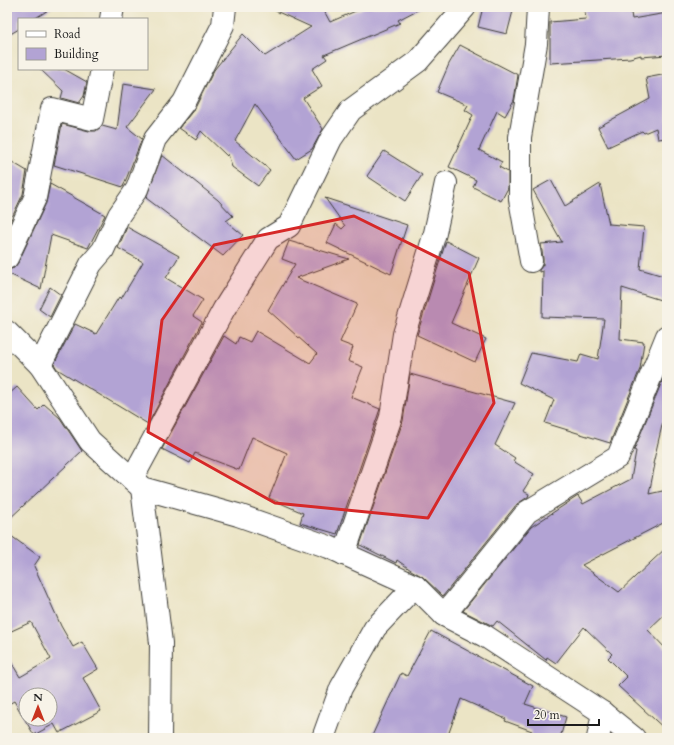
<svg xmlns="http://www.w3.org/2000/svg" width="674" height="745" font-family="Cardo,serif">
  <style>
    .building { fill: #b2a3d4; fill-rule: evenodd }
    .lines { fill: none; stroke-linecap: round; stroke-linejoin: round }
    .street-casing { stroke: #3b3a35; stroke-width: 24 }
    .street { stroke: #fff; stroke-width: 22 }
    .marked { fill: #d62828; fill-opacity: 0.2; stroke: #d62828; stroke-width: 3; stroke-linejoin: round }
  </style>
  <rect width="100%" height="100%" fill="#f7f3e8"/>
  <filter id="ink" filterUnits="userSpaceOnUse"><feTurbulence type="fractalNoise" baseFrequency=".025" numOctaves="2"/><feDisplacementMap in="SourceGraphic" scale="8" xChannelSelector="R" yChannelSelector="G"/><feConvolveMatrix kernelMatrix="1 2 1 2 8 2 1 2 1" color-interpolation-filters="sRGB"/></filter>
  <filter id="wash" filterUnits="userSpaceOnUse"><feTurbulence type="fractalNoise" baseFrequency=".012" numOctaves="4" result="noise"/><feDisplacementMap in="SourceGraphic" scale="16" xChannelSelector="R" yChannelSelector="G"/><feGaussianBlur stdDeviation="0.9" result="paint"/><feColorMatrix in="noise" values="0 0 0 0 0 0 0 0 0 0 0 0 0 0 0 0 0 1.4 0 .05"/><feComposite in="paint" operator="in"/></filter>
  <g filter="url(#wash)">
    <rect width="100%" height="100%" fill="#ebe4c5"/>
    <g id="blocks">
      <!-- building -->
      <g class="building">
        <path d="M7,7H53L34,19H19V29L7,36Z"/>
        <path d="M267,7H322L330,22L365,7H423L398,20L400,23L324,55L327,59L312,69L322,86L303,98L323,129L312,149L296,159L255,104L235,141L270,170L258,186L232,167L228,154L227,156L201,131L196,140L179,128L195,108L214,70L243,34L265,56L311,27Z"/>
        <path d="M483,7H514L507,34L478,27Z"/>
        <path d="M584,7H630L632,19L667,13V55L641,57V55L630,58L550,63V22L586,19Z"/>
        <path d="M460,45L518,75L514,100L505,116L497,111L479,150L502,162L499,167L508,172V188L501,201L473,187L476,180L449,167L473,115L465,110L468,105L437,92L449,64Z"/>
        <path d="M40,69H64L87,82L84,96L79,103L61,98L63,91Z"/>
        <path d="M667,74V138L658,139L656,128L644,133L642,131L608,147L598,127L650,99L646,78Z"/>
        <path d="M123,84L156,89L127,127L142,139L123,187L54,165L62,124L89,131H96L102,126L117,130Z"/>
        <path d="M384,151L422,175L405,201L367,176Z"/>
        <path d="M162,155L218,200L233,216L226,221L243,235L223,256L146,198Z"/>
        <path d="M7,159L27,171L23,194L7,228Z"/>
        <path d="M551,180L565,206L600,184L609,224L644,227L640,269L667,277V302L622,288L620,339L644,342L640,369L610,443L545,423L554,400L519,383L531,353L578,362L581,354L598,359L604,319L542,317L543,271L539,272V270L543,265V259L541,244L562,242L533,190Z"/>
        <path d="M50,184L105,215L88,248L51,235L41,289L7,273V270L14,268L18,263L46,203Z"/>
        <path d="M325,198L407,225L391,274L327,243L336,224L342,229L345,226Z"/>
        <path d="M127,227L179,256L166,278L203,300L193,316L202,322L148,424L57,369L54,364L75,324L96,334L119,297L121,299L143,262L118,248Z"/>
        <path d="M289,241L349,259L296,278L357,304L340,342L353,347L348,361L363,367L351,397L380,409L337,534L300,523L303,513L269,498L287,453L252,437L239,470L195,453L190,463L162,449L224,336L236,344L239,337L250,342L256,331L310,363L317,354L268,310L295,264L282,259Z"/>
        <path d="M446,241L479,258L451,323L486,339L475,362L417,335Z"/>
        <path d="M50,287L61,295L50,317L39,309Z"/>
        <path d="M667,369V404L653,464H655L649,494L667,490V521L582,565L619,592L667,547V612L648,630L667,650V731L618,686L627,677L608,658L612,654L584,627L556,663L547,657L546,660L497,621L493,626L463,611L531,527L578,496L583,504L631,479L636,451L634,450Z"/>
        <path d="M410,374L515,403L495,445L515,458L513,461L534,474L523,491L529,494L528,497L517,504L443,596L423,577L411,570L397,560L396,563L360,545L403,421Z"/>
        <path d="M17,387L38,410L44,404L60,418L82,451L7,521V396Z"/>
        <path d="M7,533L40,557L34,566L61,626L73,647L82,642L98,669L83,678L101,711L59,733L54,724L34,735L14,701L7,705V655L20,677L51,659L31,622L7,633ZM26,695H50V719H26Z"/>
        <path d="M431,631L533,686L525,704L566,717L560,738H530L532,731L505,721L506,719L461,699L447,738H371L401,673L407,676Z"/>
      </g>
    </g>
  </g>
  <g filter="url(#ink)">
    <use href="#blocks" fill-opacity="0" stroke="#3b3a35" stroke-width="1"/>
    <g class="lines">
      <defs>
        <g id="street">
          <path d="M111,19L113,7"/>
          <path d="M7,258L35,198L52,109L92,119L102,69"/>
          <path d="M531,261L520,199V137L536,44L538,7"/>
          <path d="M7,332L40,365L90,441L142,488L238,515L329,547L415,586L444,615L485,636L603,713L634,738"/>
          <path d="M40,365L91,264L103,250L119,215L137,189L155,139L184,102L223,25L225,7"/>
          <path d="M132,479L224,309L268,239L289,226L331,139L351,110L418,61L465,7"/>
          <path d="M142,488L161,643L160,738"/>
          <path d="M344,554L391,417L404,334L435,233L446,183"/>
          <path d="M444,615L527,512L618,457L667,336"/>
          <path d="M323,738L341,688L375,628L415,586"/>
          <path d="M598,738L603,713"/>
        </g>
      </defs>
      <!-- street casing -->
      <use href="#street" class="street-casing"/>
      <!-- street -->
      <use href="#street" class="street"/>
    </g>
  </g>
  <!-- marked area -->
  <path class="marked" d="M354,216L469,273L494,403L428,518L275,503L148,432L162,320L214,245Z"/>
  <!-- margin -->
  <rect width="674" height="745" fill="none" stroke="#f7f3e8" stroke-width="24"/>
  <!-- legend -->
  <rect x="18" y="18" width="130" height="52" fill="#f7f3e8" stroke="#9f9d96"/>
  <rect x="26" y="31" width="20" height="6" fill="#ffffff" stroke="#9f9d96"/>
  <text x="54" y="38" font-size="12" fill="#1c1c1c">Road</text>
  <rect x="26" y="48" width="20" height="12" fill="#b2a3d4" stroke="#9f9d96"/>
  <text x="54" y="58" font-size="12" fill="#1c1c1c">Building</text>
  <!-- north arrow -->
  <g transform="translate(38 707)"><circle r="19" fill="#f7f3e8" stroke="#9f9d96"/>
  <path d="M0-3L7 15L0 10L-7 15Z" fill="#c8321e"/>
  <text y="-6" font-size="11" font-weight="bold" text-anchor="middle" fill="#1c1c1c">N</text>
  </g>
  <!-- scale -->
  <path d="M528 719v6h71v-6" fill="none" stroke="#1c1c1c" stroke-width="2"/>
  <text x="534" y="719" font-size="12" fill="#1c1c1c" stroke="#f7f3e8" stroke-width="3" paint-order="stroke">20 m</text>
</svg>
